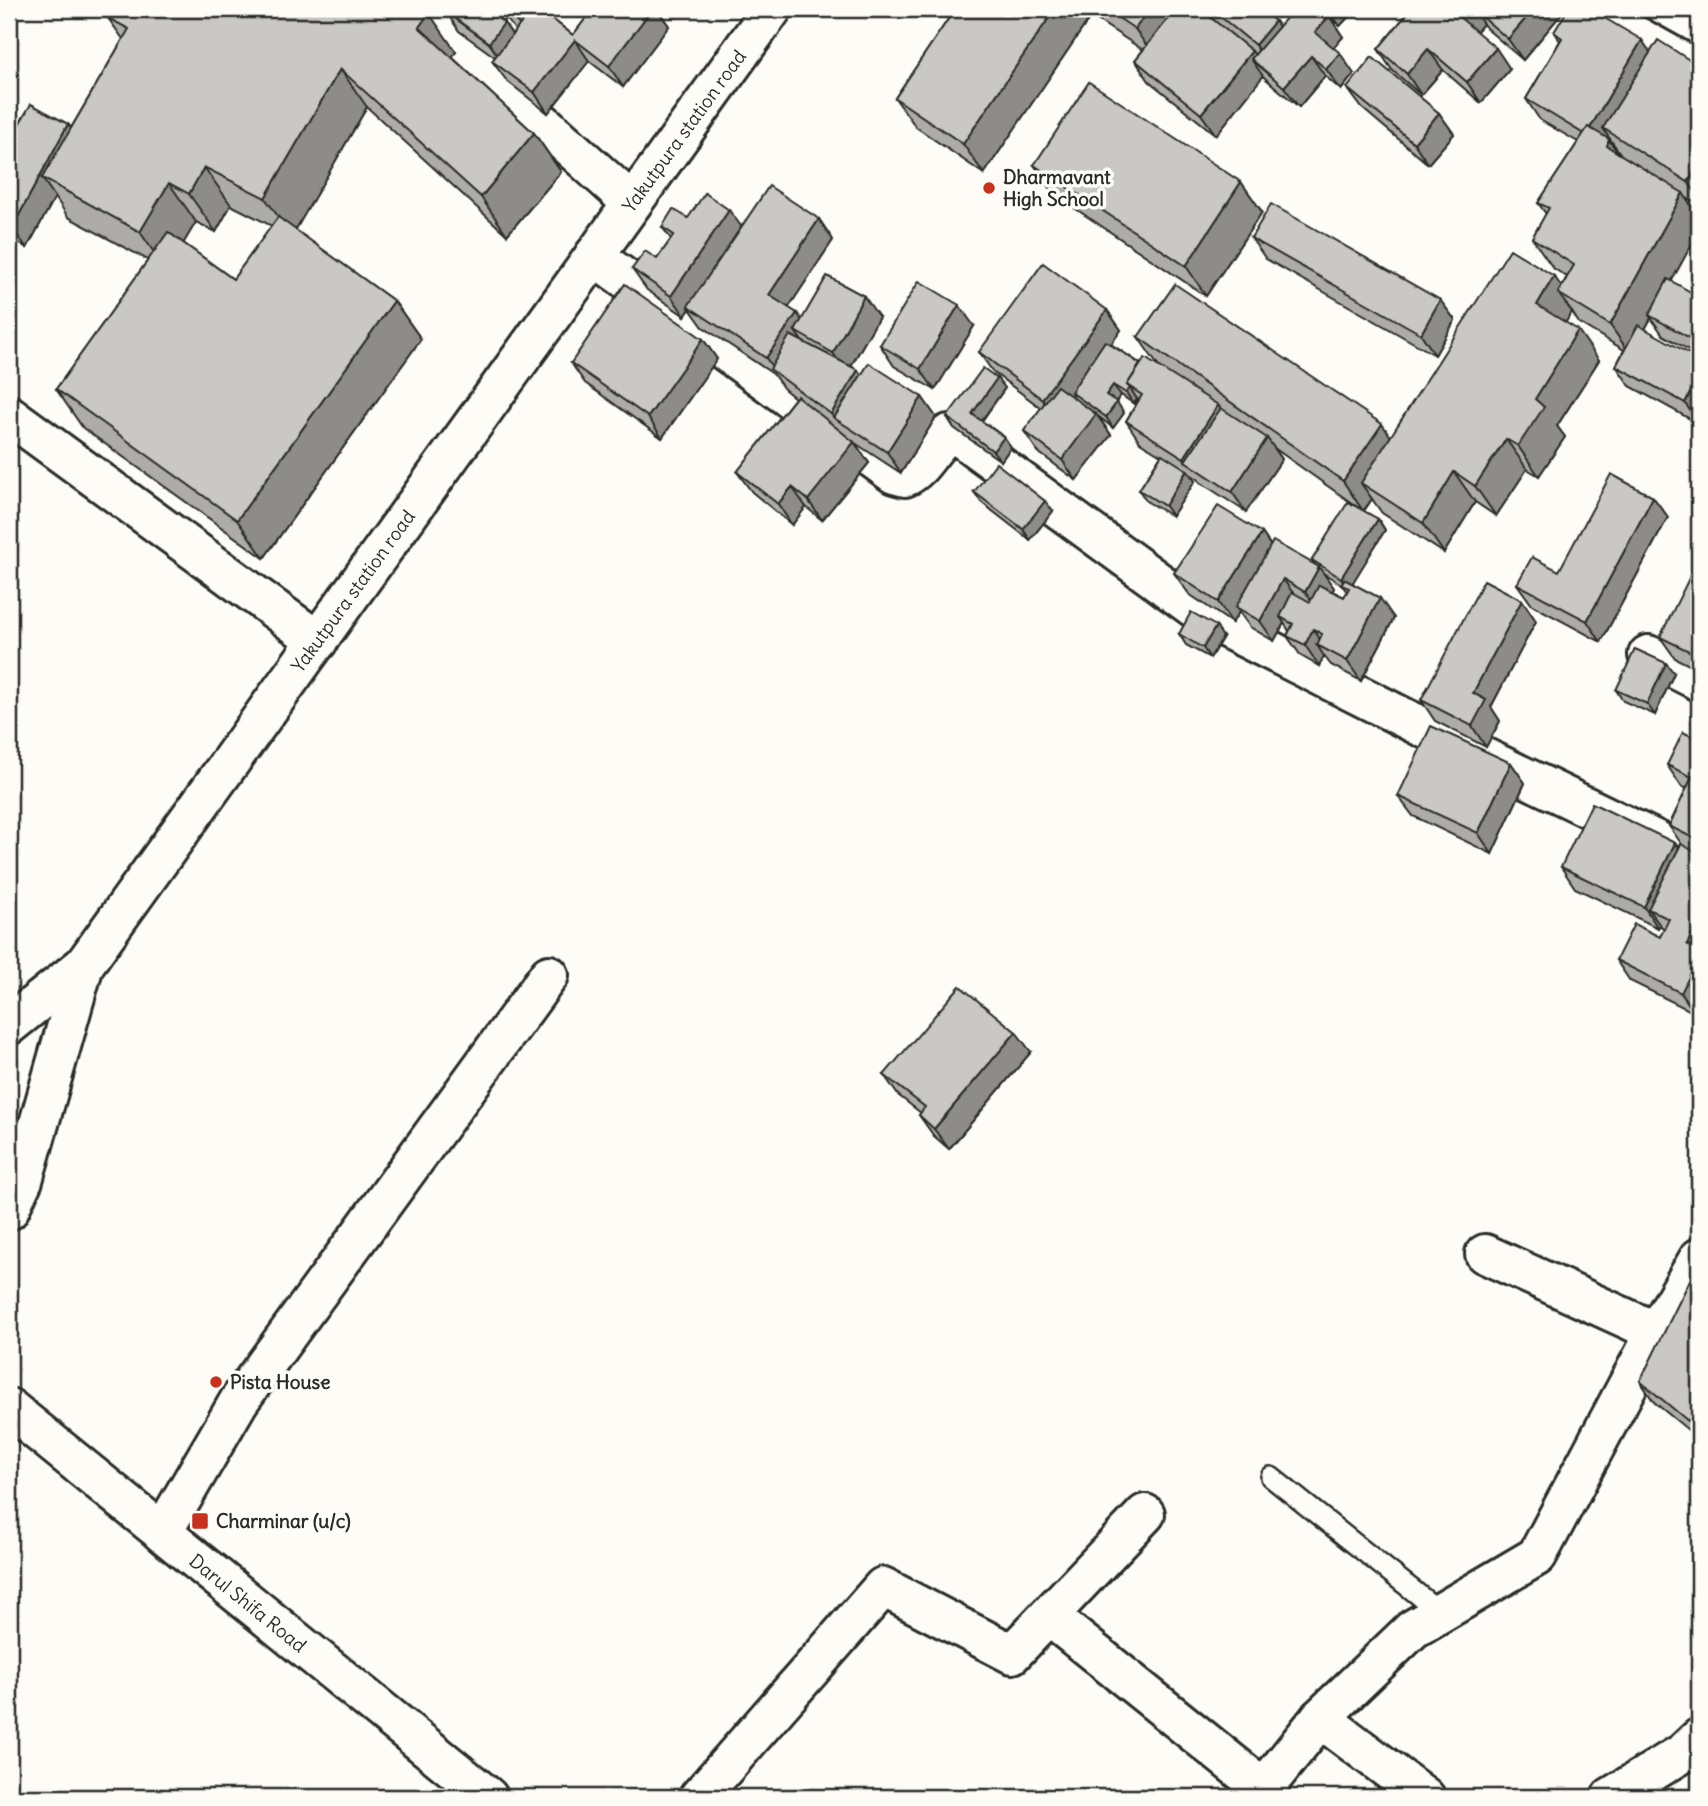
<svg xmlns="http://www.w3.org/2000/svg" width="1708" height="1806" font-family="Delius,sans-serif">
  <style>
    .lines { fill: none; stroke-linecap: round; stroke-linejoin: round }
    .service-casing { stroke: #2b2b2b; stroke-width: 24 }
    .minor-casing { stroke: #2b2b2b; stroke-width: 44 }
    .tertiary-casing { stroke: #2b2b2b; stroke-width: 44 }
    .trunk-casing { stroke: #2b2b2b; stroke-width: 44 }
    .service { stroke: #fdfcf7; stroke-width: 19 }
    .minor { stroke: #fdfcf7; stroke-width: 38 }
    .tertiary { stroke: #fdfcf7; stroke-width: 38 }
    .trunk { stroke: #fdfcf7; stroke-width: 38 }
    .wall { fill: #adaca9; stroke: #2b2b2b; stroke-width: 2; fill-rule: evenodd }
    .shaded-wall { fill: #8d8c89; stroke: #2b2b2b; stroke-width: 2 }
    .building { fill: #c9c8c4; stroke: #2b2b2b; stroke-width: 2 }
    .poi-dot { fill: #c8321e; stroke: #fdfcf7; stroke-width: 2.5 }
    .labels { text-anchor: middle; stroke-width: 7; stroke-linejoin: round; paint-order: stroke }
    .street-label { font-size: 19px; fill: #2b2b2b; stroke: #fdfcf7 }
    .poi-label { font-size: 19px; font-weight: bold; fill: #2b2b2b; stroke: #fdfcf7; text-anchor: start }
  </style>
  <rect width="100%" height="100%" fill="#fdfcf7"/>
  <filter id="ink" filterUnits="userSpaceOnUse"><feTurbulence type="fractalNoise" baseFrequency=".0143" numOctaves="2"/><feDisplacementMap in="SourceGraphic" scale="14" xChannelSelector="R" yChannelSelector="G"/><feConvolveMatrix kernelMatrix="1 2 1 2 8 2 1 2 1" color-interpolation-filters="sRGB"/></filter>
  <g filter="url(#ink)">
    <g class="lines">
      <defs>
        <path id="service" d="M1271,1477L1440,1612"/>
        <g id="minor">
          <path d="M416,9L632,203"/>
          <path d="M1588,9L1699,71"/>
          <path d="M594,256L894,474L905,477C925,468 931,445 949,434L959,436L1212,621L1450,741L1699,861"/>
          <path d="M9,415L318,641"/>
          <path d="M1648,655L1699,681"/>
          <path d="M1485,1254L1656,1332"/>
          <path d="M162,1533L239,1401L549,975"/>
          <path d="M1049,1616L1264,1789"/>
          <path d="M1320,1718L1425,1797"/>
          <path d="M699,1797L883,1587L1012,1654L1145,1514"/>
          <path d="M1257,1797L1320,1718L1413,1629L1537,1556L1656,1332L1699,1258"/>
          <path d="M1611,1797L1683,1753L1699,1738"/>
        </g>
        <g id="tertiary">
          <path d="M9,1025L84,965"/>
          <path d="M9,1210L23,1180L84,965L772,9"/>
        </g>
        <path id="trunk" d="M9,1408L488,1797"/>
      </defs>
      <!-- service casing -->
      <use href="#service" class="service-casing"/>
      <!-- minor casing -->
      <use href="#minor" class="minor-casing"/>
      <!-- tertiary casing -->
      <use href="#tertiary" class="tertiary-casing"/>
      <!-- trunk casing -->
      <use href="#trunk" class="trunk-casing"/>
      <!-- service -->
      <use href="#service" class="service"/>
      <!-- minor -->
      <use href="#minor" class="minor"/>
      <!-- tertiary -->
      <use href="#tertiary" class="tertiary"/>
      <!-- trunk -->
      <use href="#trunk" class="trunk"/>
    </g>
    <!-- wall -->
    <g class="wall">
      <path d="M94,9H424L456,52L452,57L534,133L561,172L507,235L367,107L295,230L394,301L421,339L264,558L83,428L56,389L148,260L68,217L55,197L27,248L9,237V141L68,124L71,128L123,39L108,18L109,17ZM231,205L272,226L233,279L183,243L196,222L216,232Z"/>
      <path d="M440,9H556L550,17L573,35L593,9H657L669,26L623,87L589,61L548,113L507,81L492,61L495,57L459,31L447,13ZM506,18L515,30L512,34L503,22Z"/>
      <path d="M955,9H1174L1214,20L1206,9H1270L1266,14L1279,26L1329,16L1343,37L1333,48L1354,74L1341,90L1325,76L1299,107L1266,79L1263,76L1216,135L1149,81L1135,60L1143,50L1091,16L984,174L916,127L895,98Z"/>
      <path d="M1321,9H1356L1340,26Z"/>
      <path d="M1411,9L1563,12L1523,60L1487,29L1483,24L1476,32L1510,69L1481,103L1443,70L1421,95L1392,70L1378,49Z"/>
      <path d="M1684,9H1699V17Z"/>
      <path d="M1554,32L1650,52L1699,66V205L1685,197L1671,281L1694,294L1699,286V356L1663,335L1651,318L1645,329L1699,424L1630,386L1616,366L1624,350L1579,323L1572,312L1565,322L1599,360L1557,426L1565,437L1539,476L1527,469L1496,516L1475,502L1444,553L1382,513L1372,499L1364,511L1378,519L1385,530L1352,583L1394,618L1361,681L1331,665L1324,656L1319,666L1301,656L1287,636L1289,631L1284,623L1274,641L1250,627L1239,612L1232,623L1189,594L1174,573L1262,533L1271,546L1316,566L1312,560L1360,509L1274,448L1282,459L1246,512L1200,482L1198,479L1190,474L1195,481L1172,516L1146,501L1139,490L1161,455L1140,442L1126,421L1138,401L1137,399L1134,404L1121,395L1116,402L1124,413L1113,428L1098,416L1111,435L1076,480L1038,452L1024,431L1041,408L993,372L979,352L1107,310L1121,330L1111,344L1141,364L1159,367L1138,337L1390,437L1561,287L1567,277L1553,268L1532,238L1546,214L1538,203L1578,142L1540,120L1526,99L1560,41ZM1610,139L1622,156L1619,154L1609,140ZM1323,573L1341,584L1347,592L1344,597L1332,591L1334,588Z"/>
      <path d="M1347,88L1439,113L1454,134L1428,164L1362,108Z"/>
      <path d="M1034,165L1241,182L1262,212L1206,296L1055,195Z"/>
      <path d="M688,218L741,227L819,219L833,240L788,308L797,313L801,320L879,317L851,366L861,374L922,397L936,417L901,473L855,443L869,463L822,520L806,507L792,525L752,492L737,472L795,398L784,389L773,374L703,327L690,309L685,316L647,290L632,269L657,259L671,239L662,227Z"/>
      <path d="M1251,238L1440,300L1455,320L1435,355L1266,259Z"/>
      <path d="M974,326L935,390L894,366L880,345Z"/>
      <path d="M703,339L717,359L662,438L585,383L571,363Z"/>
      <path d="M997,378L1005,388L982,421L1004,437L1011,447L1001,461L954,428L947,417Z"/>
      <path d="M974,492L1053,511L1030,540L981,502Z"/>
      <path d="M1653,497L1668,517L1601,642L1532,605L1517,584L1559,571Z"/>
      <path d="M1699,568V670L1675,658L1660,637Z"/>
      <path d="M1522,600L1536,621L1491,707L1500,721L1486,747L1435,721L1421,700Z"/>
      <path d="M1179,634L1223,637L1210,658L1186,645Z"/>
      <path d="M1674,673L1655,715L1623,701L1616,690Z"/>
      <path d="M1699,740V1006L1695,1013L1630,981L1616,960L1660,937L1664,929L1660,925L1658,928L1575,888L1561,867L1675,843L1679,848L1683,846L1669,826L1687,789L1681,786L1667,765Z"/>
      <path d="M1511,763L1525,783L1492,854L1413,816L1398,796Z"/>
      <path d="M1031,1052L949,1149L934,1136L919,1115L921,1113L898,1095L884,1075Z"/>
      <path d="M1699,1280V1439L1654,1402L1640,1381Z"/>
    </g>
    <!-- shaded-wall -->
    <g class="shaded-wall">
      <path d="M485,9H499L506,18L499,28Z"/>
      <path d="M527,9H556L532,42L517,22Z"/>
      <path d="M652,9H657L669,26L623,87L609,66Z"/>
      <path d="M1055,9H1087L1091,16L984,174L963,144Z"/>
      <path d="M1149,9H1174L1182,20L1156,59L1135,29Z"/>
      <path d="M1255,9H1270L1262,19Z"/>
      <path d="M1328,9H1356L1340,26Z"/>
      <path d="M1464,9H1473L1483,24L1472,37L1458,16Z"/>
      <path d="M1534,9H1561L1563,12L1523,60L1508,39Z"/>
      <path d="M429,13L456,52L446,65L419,27Z"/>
      <path d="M1329,16L1343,37L1329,53L1315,32Z"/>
      <path d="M1275,21L1289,41L1269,66L1255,45Z"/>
      <path d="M504,23L518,43L503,63L489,43Z"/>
      <path d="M575,40L589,61L548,113L534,92Z"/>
      <path d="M1642,40L1656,61L1603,128L1610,139L1609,140L1630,169L1586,135Z"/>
      <path d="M1496,48L1510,69L1481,103L1467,82Z"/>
      <path d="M1428,49L1443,70L1421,95L1407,74Z"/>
      <path d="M1252,51L1267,72L1251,59L1263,76L1216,135L1201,114Z"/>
      <path d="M1340,53L1354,74L1341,90L1326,69Z"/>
      <path d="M1311,56L1325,76L1299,107L1284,87Z"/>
      <path d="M340,69L367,107L292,236L265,198Z"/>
      <path d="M1439,113L1454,134L1428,164L1414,143Z"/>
      <path d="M68,124L83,145L42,178L55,197L27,248L12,228Z"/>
      <path d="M534,133L561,172L507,235L481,197Z"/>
      <path d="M1699,165V197L1688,182Z"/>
      <path d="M204,167L231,205L216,232L189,194Z"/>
      <path d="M1241,182L1262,212L1206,296L1186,266Z"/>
      <path d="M169,183L196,222L167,271L140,232Z"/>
      <path d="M1683,193L1699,217V231L1652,317L1649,315L1651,318L1631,355L1610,325Z"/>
      <path d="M729,210L744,230L688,306L690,309L685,316L671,296Z"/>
      <path d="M819,219L833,240L783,316L769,295Z"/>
      <path d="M1554,276L1571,300L1558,293L1572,312L1558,335L1537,305Z"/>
      <path d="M864,296L879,317L847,373L833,353Z"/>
      <path d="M1440,300L1455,320L1435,355L1421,334Z"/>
      <path d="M394,301L421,339L264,558L237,520Z"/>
      <path d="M959,305L974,326L935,390L920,369Z"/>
      <path d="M1107,310L1121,330L1074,395L1071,392L1073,396L1056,419L1042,399Z"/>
      <path d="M797,313L811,334L795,331L804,344L778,375L766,358Z"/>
      <path d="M1578,330L1599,360L1557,426L1565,437L1539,476L1518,446L1535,399Z"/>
      <path d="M703,339L717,359L662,438L648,417Z"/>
      <path d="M858,370L873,391L834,418L831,414Z"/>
      <path d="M1699,375V424L1685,403Z"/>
      <path d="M997,378L1005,388L979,424L972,414Z"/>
      <path d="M1113,385L1121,395L1113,405L1106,395Z"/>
      <path d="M1130,388L1137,399L1134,404L1126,393Z"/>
      <path d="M922,397L936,417L901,473L887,452Z"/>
      <path d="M1117,402L1124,413L1113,428L1106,417Z"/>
      <path d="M1218,405L1232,425L1186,461L1184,458Z"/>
      <path d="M1096,414L1111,435L1076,480L1062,460Z"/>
      <path d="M1382,424L1403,454L1361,483L1372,499L1363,511L1343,481Z"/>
      <path d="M1004,437L1011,447L1001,461L993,451Z"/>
      <path d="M1267,438L1282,459L1246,512L1232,492Z"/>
      <path d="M1506,439L1527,469L1496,516L1475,486Z"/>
      <path d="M854,442L869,463L822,520L808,500Z"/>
      <path d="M1187,470L1195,481L1172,516L1165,506Z"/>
      <path d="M1454,472L1475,502L1444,553L1423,523Z"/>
      <path d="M792,487L806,507L792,525L778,504Z"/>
      <path d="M1653,497L1668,517L1601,642L1587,621Z"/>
      <path d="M1045,501L1053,511L1030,540L1023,529Z"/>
      <path d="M1378,519L1385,530L1349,589L1341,578Z"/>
      <path d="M1262,533L1276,554L1236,607L1239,612L1232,623L1218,602Z"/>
      <path d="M1319,567L1334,588L1320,612L1305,592Z"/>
      <path d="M1283,579L1298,600L1280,617L1284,623L1274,641L1260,621Z"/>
      <path d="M1380,598L1394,618L1361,681L1347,661Z"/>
      <path d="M1522,600L1536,621L1491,707L1500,721L1486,747L1472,726L1473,693Z"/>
      <path d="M1216,626L1223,637L1210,658L1203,648Z"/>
      <path d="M1313,629L1327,650L1317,645L1324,656L1319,666L1305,645Z"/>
      <path d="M1666,663L1674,673L1655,715L1647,704Z"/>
      <path d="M1511,763L1525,783L1492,854L1478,833Z"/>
      <path d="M1675,843L1689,864L1648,909L1660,925L1658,928L1644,907Z"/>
      <path d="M1699,919V1006L1695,1013L1681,993L1687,944Z"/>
      <path d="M1016,1032L1031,1052L949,1149L934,1129Z"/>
      <path d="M9,1123L14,1130L9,1138Z"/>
      <path d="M1699,1400V1437L1688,1421Z"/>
    </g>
    <!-- building -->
    <g class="building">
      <path d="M114,9H424L429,13L419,27L534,133L481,197L340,69L265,198L204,167L189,194L169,183L140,232L42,178L129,29L108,18Z"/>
      <path d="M446,9H486L504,23L489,43L445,11Z"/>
      <path d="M499,9H527L517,22Z"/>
      <path d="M532,9H539L573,35L593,9H652L609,66L575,40L534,92L492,61Z"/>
      <path d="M955,9H1055L963,144L895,98Z"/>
      <path d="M1105,9H1149L1135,29Z"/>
      <path d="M1176,9H1200L1252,51L1201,114L1135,60Z"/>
      <path d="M1211,9H1260L1275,21L1255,45Z"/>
      <path d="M1294,9H1321L1329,16L1315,32L1340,53L1326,69L1311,56L1284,87L1251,59Z"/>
      <path d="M1411,9H1464L1458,16L1496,48L1467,82L1428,49L1407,74L1378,49Z"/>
      <path d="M1473,9H1534L1508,39Z"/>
      <path d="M1568,9H1589L1642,40L1590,128L1588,127L1584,134L1526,99L1562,38L1554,32Z"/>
      <path d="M1699,37V51L1693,48Z"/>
      <path d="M1658,40L1699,66V165L1688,182L1603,128Z"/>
      <path d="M1372,57L1439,113L1414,143L1347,88Z"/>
      <path d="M1089,82L1241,182L1186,266L1034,165Z"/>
      <path d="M31,104L68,124L12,228L9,225V141Z"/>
      <path d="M1588,127L1609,139L1607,146L1683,193L1610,325L1558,293L1574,265L1532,238L1549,208L1538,203Z"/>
      <path d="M769,186L819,219L769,295L797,313L766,358L688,306Z"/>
      <path d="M705,193L729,210L671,296L632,269L645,251L657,259L674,235L662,227L673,209L688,218Z"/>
      <path d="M1271,204L1440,300L1421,334L1251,238Z"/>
      <path d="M278,217L394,301L237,520L56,389L168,232L233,279Z"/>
      <path d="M1510,249L1554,276L1537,305L1578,330L1535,399L1544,407L1518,446L1506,439L1475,486L1454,472L1423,523L1361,483Z"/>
      <path d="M1043,263L1107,310L1042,399L979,352Z"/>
      <path d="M827,276L864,296L833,353L795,331Z"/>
      <path d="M1668,279L1694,294L1699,286V343L1649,315Z"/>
      <path d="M919,281L959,305L920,369L880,345Z"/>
      <path d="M625,284L703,339L648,417L571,363Z"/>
      <path d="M1175,284L1382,424L1343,481L1138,337Z"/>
      <path d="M1638,325L1699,359V375L1685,403L1616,366Z"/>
      <path d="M790,335L858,370L831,414L770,369Z"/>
      <path d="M1105,341L1140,364L1127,385L1130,388L1126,393L1113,385L1106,395L1117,402L1106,417L1071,392Z"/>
      <path d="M1145,358L1218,405L1184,458L1126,421L1142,395L1127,385Z"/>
      <path d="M869,363L922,397L887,452L834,418Z"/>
      <path d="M983,368L997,378L972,414L1004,437L993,451L947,417Z"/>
      <path d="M1057,386L1096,414L1062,460L1024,431Z"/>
      <path d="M797,396L854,442L808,500L792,487L778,504L737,472Z"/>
      <path d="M1221,408L1267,438L1232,492L1185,461Z"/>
      <path d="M1162,454L1187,470L1165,506L1139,490Z"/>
      <path d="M996,463L1045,501L1023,529L974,492Z"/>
      <path d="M1611,474L1653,497L1587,621L1517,584L1532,557L1559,571Z"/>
      <path d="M1348,502L1378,519L1341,578L1312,560Z"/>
      <path d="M1218,506L1262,533L1218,602L1174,573Z"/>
      <path d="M1273,541L1319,567L1305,592L1283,579L1260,621L1236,607Z"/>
      <path d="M1695,566L1699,568V656L1660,637Z"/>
      <path d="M1344,579L1380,598L1347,661L1317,645L1322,634L1313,629L1305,645L1287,636L1293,624L1280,617L1292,592L1310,602L1319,585L1344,597L1349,588L1341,585Z"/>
      <path d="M1484,580L1522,600L1473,693L1486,700L1472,726L1421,700Z"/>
      <path d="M1191,612L1216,626L1203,648L1179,634Z"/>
      <path d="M1635,649L1666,663L1647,704L1616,690Z"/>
      <path d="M1431,726L1511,763L1478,833L1398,796Z"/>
      <path d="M1683,732L1699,740V841L1669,826L1692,777L1667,765Z"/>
      <path d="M1592,803L1675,843L1644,907L1561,867Z"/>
      <path d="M1681,844L1699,854V919L1687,944L1699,951V957L1681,993L1616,960L1634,924L1660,937L1669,919L1648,909Z"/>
      <path d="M960,986L1016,1032L934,1129L919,1115L925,1107L884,1075Z"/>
      <path d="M1692,1276L1699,1280V1400L1688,1421L1640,1381Z"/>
    </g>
  </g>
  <!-- markers -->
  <g class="poi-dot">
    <circle cx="989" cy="188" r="7"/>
    <circle cx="216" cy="1382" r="7"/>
    <rect x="191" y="1512" width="18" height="18" rx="3.5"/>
  </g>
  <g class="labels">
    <!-- street labels -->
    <g class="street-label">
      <text transform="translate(684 131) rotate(-54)" y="7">Yakutpura station road</text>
      <text transform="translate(353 591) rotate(-54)" y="7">Yakutpura station road</text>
      <text transform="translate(248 1603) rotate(39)" y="7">Darul Shifa Road</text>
    </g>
    <!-- poi labels -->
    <g class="poi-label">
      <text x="1003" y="184">Dharmavant<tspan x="1003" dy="22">High School</tspan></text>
      <text x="230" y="1389">Pista House</text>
      <text x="216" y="1528">Charminar (u/c)</text>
    </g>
  </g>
  <!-- margin -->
  <rect width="1708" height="1806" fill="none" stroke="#fdfcf7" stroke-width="35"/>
  <rect x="18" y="18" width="1673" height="1771" fill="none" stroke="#2b2b2b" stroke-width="2.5" filter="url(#ink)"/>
</svg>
